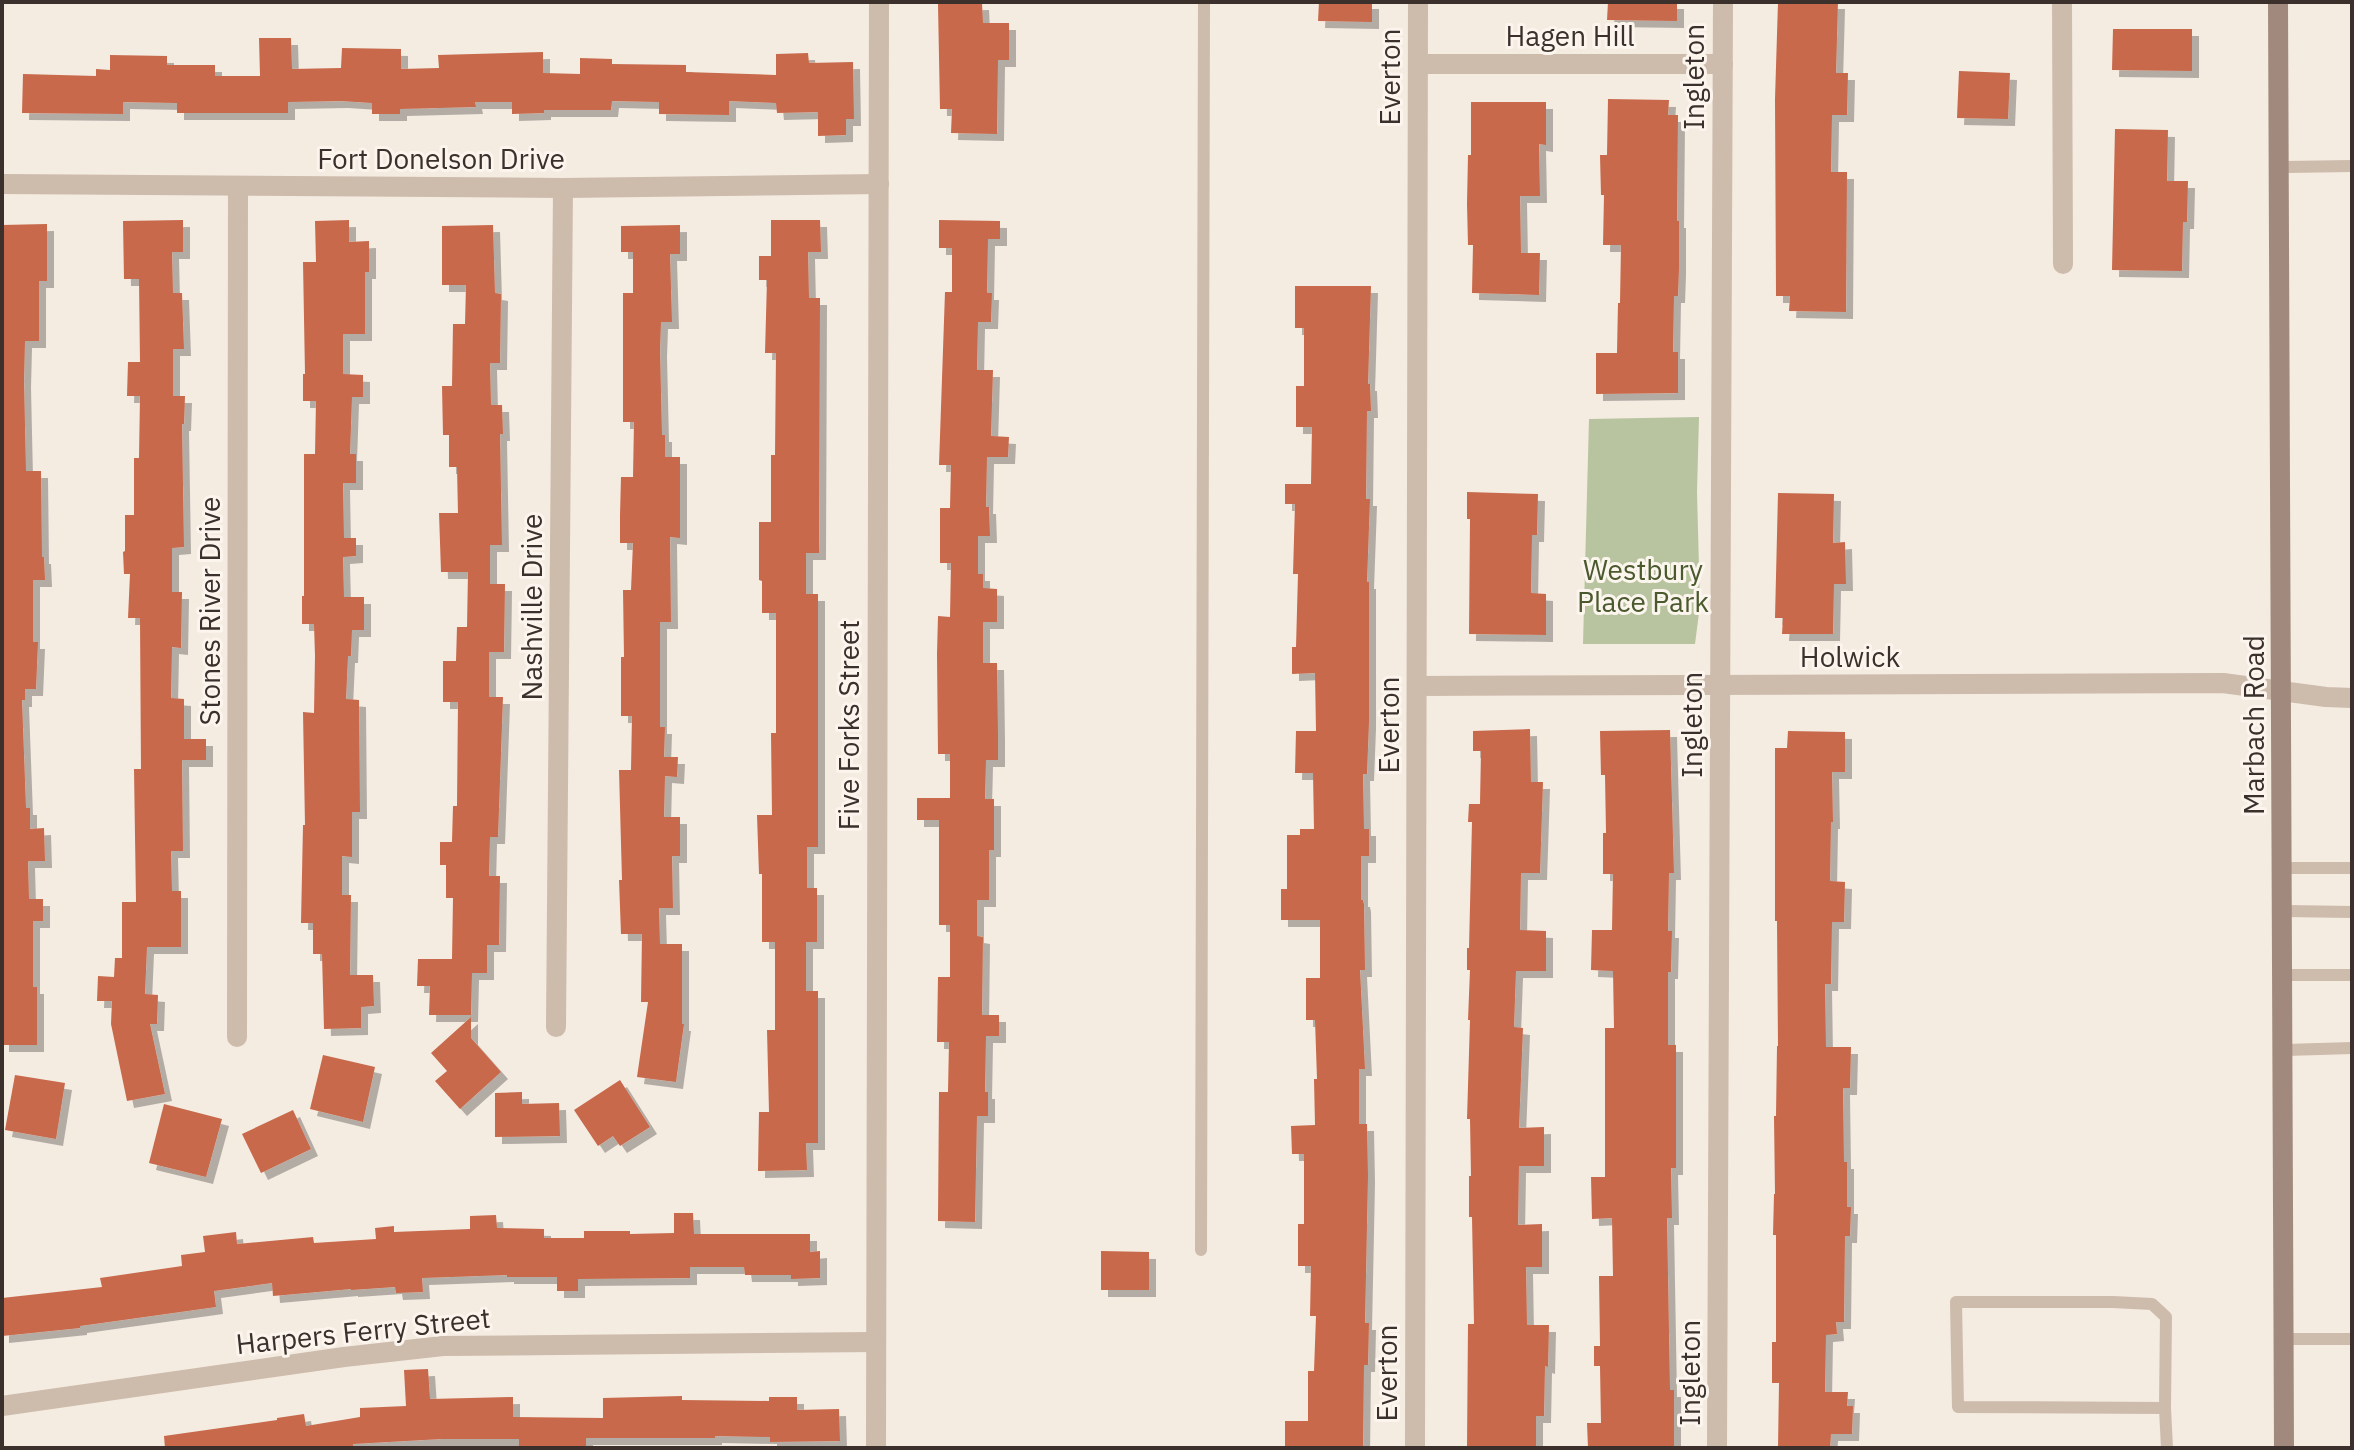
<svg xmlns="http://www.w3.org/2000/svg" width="2354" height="1450" font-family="'IBM Plex Sans',sans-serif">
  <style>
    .green { fill: #b8c4a0 }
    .building { fill: #c8694b; filter: url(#shadow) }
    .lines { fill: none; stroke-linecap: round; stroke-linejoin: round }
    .service { stroke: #cdbbac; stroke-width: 12 }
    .minor { stroke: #cdbbac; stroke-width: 20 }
    .tertiary { stroke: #cdbbac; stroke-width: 20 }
    .secondary { stroke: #a18a7d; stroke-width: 20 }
    .labels { text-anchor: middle; stroke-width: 6; stroke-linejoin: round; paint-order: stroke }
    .street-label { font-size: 28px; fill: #3b302b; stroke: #fbf5ee }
    .park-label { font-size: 28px; fill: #4a5a2e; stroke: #fbf5ee }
  </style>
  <defs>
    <filter id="shadow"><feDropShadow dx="7" dy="7" stdDeviation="0" flood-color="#0004"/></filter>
  </defs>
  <rect width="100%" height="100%" fill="#f4ebe1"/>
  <!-- green -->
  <path class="green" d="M1699,417L1697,492L1700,605L1695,644H1583L1589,419Z"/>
  <!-- building -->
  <g class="building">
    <path d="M1319,2H1372V22L1318,21Z"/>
    <path d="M1608,2H1677V21L1607,20Z"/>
    <path d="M1778,2H1838L1836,73H1848L1847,115H1832L1831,172H1847L1846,312L1789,311L1790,296H1776L1775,99Z"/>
    <path d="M982,3L983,23H1009V60H998L997,134L951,133L952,109H940L938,4Z"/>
    <path d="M2113,29H2192V71L2112,70Z"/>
    <path d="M259,38H291L292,69L341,68L342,48L401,49V69L439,68L438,55L543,52V73L580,74V58L612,59V64L686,65V72L776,75V54L808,53L809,63L853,62L854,119H846V135L818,136V112L777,113L776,103L729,101V115L659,114V102L612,101L611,110H544V113L512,114V102H475L476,107L400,109V114H372V103L341,101L288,102V113H177V103L123,102V114L22,113L23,74L96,76V69L110,70V55L167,56V65H215V76H260Z"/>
    <path d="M1959,71L2010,73L2008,119L1957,118Z"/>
    <path d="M1608,99L1669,100L1668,115H1678L1677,221H1679V268L1678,296H1674L1673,352H1678V393L1596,394V353H1617L1618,303H1620L1621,245H1603L1604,195H1601L1600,155H1607Z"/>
    <path d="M1471,102H1546V145L1539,144L1540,196H1520L1521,253H1540L1539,295L1472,293L1473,245H1468L1467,204L1468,155H1471Z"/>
    <path d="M2115,129L2168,130L2167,181H2188L2187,222H2183L2182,271L2112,270Z"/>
    <path d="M183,220V252H172L173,293H182L184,349H173V396H185L184,424H182L184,547L172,548V592H182L181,648L172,647L171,698L184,699V739H206V760H182L183,851H171L172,891H181V947H147L145,994L158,995L157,1024H150L165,1094L127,1101L111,1024L112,1001H97L98,976L114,977L115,958H122V902H136L134,769H141L140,618H128L130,574H124L123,552L125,551V515H134V458H139L140,396H127L128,362H140L139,279H124L123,221Z"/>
    <path d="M349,220V242L369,241V272H365V334H343V374L363,375V397H352L350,454H356V483H343L344,538H356V556L343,557L344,597H364V630H352L351,656H348L346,699L359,700L360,812H352V857L342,856V895H351L350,975H373L374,1006L361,1007V1028L324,1029L322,954H313V923H301L303,825H305L303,712L314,713L315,656L314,624H302V596H304V454H315L316,401H303V374H305L303,262H316L315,221Z"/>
    <path d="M771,220H820L821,252H808L809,298H820L819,553H806V594H818V847H807V888H817V942H806V991H818V1143H806L807,1170L758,1171L759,1112H769L767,1030H775V942H762V874H759L757,815H772L771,733H776V613H762V581L759,580V522H771V455H775L776,353H765L767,280H759V256H771Z"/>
    <path d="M939,220L1000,221V239H988L987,293H992L991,322H978L977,370H993L991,436L1009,437L1008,457H987L986,507H989L990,536H978V574H983V588L997,589V622H983V663H997L998,734V760H986L985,799H994V850H989V900H977V936L983,937L982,1015H999V1036H986L985,1092H988V1116H977L975,1222L938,1221L939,1092H948L949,1042H937L938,977H950V925H939V820H917V798H950V754H938L937,654L938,616L950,617L951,563H940V508H950L951,465H939L945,292H952V248H939Z"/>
    <path d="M47,224V281H39V341H25L24,381L26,471H41L42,557H44L45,580H33V642H38L36,689H25V700H22L26,808H30V829L44,828L45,861H28L29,899H43V921H33V987H37V1045H2V225Z"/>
    <path d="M493,225L495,293L501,294L500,363H490L491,405H502L503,434H500L502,545H490V584H505L504,652H489V697H503L498,837H490L489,876H500L499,945H487V973H472L471,1015H429L430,986H417L418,959H452L453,898H446V865H440V842H452L453,806H457L458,702H443V661H456L457,627H467L468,572H441L439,513H458L457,467H449V435H443L442,386H452L453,324H465L466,285H442V226Z"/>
    <path d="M680,225V254H670L672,322H661L660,350L662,435H665V457H680V538L670,537L671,622H660V727H665L664,757H678L677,777L665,776L664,817H680V856H672L673,908H659L660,944H682V1024H684L676,1082L637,1077L648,1002H641L642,934H621L619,880H622L619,770H631L632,716H621V657H624L623,590H631L633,543H620V516L621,477H633L634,422H623V293H633V252H621V226Z"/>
    <path d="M1295,286H1371L1368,384H1370L1371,411H1367L1366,499H1370L1367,582H1369V722L1367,774H1363L1364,829H1369V856H1361V900H1363L1364,905L1365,970H1360L1365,1069H1359V1124H1367L1368,1176L1365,1323H1369L1368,1365H1364L1363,1448H1285V1421H1308V1371H1314L1316,1316H1310L1311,1266H1298V1224H1304V1154H1292L1291,1126L1315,1125L1314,1079H1317L1315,1020H1306V978H1320V920H1281V889H1287V835H1300V829H1314L1313,773H1295L1296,731H1316L1315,673L1292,674V647H1296L1298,574H1293L1295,504H1285V484H1311L1312,427H1296V386H1304V328H1295Z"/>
    <path d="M1467,492L1538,494L1537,535H1532L1531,593L1546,594V635L1469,634L1470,519H1467Z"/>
    <path d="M1778,493L1834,494L1833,543L1845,542L1846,584H1834L1833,634H1782L1783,618H1775Z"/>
    <path d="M1530,729L1531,782H1543L1540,873H1521L1520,930L1546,931V971H1516L1514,1027L1523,1028L1519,1128L1544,1127V1166H1519L1518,1225L1542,1224V1267H1526L1527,1325H1549L1548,1367L1545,1366L1544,1416H1536V1448H1467L1468,1324H1474L1472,1217H1469V1176H1471L1470,1119H1467L1470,1020H1468L1470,970H1467V948H1469L1472,822H1468L1469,804H1480L1481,751H1473V731Z"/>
    <path d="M1670,730L1674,873H1669L1668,931H1672L1671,972H1668V1045H1676V1168H1671L1672,1218H1667L1670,1390H1674V1448H1588L1587,1423H1601L1600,1366H1594V1346H1600L1599,1276H1613L1612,1218L1592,1219L1591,1177H1605V1028H1614L1613,971L1591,970L1592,930H1612L1613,874H1603V833H1606L1605,775H1601L1600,731Z"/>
    <path d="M1788,731L1845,732V772H1832L1833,822H1831L1830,881L1845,882L1844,922H1832L1831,984H1825L1826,1047H1851L1850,1088H1843L1844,1162H1847V1207H1851L1850,1236H1845L1844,1322H1836L1837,1334L1826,1335L1825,1392H1848L1847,1406H1853L1852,1434H1831L1830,1448H1778L1779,1383H1772V1342H1776V1235H1773L1774,1194H1775L1774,1116H1776L1777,1046H1778L1777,921H1775V748H1787Z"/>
    <path d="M471,1017V1038L501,1072L460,1109L435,1081L447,1071L431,1053Z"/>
    <path d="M323,1055L375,1067L363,1122L310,1109Z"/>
    <path d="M15,1075L65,1083L56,1139L5,1130Z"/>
    <path d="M620,1080L650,1127L620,1146L613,1136L598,1146L574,1110Z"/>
    <path d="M522,1092V1104L559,1103L560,1136L495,1137V1093Z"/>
    <path d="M164,1104L222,1119L206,1177L149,1163Z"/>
    <path d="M293,1110L311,1149L261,1173L242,1134Z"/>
    <path d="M674,1213H693L694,1234H810V1252L820,1251V1278L791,1279V1275H745L744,1267H690V1278L578,1279V1291H557V1277H507V1275L422,1278L423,1292L396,1293L395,1287L351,1290V1289L273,1296L272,1283L214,1291L216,1307L80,1326V1328L2,1336V1298L102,1287L100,1278L182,1266L181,1255L205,1252L203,1236L236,1232L237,1244L313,1237L314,1243L376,1239L375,1228L394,1226V1232L470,1229V1216L496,1215L497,1228L544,1229V1238H584V1231H630V1234L674,1233Z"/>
    <path d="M1101,1251L1149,1252V1290H1101Z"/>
    <path d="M428,1369L430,1399L513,1397V1417L603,1418V1398L682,1396V1400L769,1401V1397H797V1410L839,1409L840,1441L770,1442V1437L715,1436V1438H586V1448H519V1439H441L353,1444L354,1448H165L164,1436L277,1420V1418L304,1414L306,1426L360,1417V1408L406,1406L404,1370Z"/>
  </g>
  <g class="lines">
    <!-- service -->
    <g class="service">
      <path d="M2278,167L2352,166"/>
      <path d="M2283,868H2352"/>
      <path d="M2283,911L2352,912"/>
      <path d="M2283,975H2352"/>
      <path d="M2283,1050L2352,1048"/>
      <path d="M1201,1250L1204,2"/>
      <path d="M2284,1339H2352"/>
      <path d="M2165,1408L1958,1407L1956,1302H2113L2152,1304L2166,1317L2165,1408L2167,1448"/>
    </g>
    <!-- minor -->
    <g class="minor">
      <path d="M2062,2L2063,264"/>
      <path d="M1418,64H1723"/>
      <path d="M2,184L563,188L879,184"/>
      <path d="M1417,686L2223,683L2282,691"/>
      <path d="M556,1027L563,188"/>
      <path d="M237,1037L238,186"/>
      <path d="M2,1406L344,1357L443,1346L876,1342"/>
      <path d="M876,1448L879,2"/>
      <path d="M1415,1448L1418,2"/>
      <path d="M1717,1448L1723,2"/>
    </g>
    <!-- tertiary -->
    <path class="tertiary" d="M2282,691L2326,697L2352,698"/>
    <!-- secondary -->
    <path class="secondary" d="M2278,2L2284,1448"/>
  </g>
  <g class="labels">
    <!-- street labels -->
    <g class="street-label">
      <text x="1570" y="46">Hagen Hill</text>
      <text transform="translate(1390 77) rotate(-90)" y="10">Everton</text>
      <text transform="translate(1694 77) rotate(-90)" y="10">Ingleton</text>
      <text x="441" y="169">Fort Donelson Drive</text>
      <text transform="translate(532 607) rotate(-90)" y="10">Nashville Drive</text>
      <text transform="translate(210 611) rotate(-90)" y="10">Stones River Drive</text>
      <text x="1850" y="667">Holwick</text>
      <text transform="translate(849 725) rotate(-90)" y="10">Five Forks Street</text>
      <text transform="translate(1389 725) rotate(-90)" y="10">Everton</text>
      <text transform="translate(1692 725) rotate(-90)" y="10">Ingleton</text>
      <text transform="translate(2254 725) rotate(-90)" y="10">Marbach Road</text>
      <text transform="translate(363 1331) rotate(-6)" y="10">Harpers Ferry Street</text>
      <text transform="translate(1387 1373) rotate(-90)" y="10">Everton</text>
      <text transform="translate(1690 1373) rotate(-90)" y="10">Ingleton</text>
    </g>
    <!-- park labels -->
    <g class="park-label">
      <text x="1643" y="580">Westbury<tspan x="1643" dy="32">Place Park</tspan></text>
    </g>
  </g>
  <!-- border -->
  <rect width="2354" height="1450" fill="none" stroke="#3b302b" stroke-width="8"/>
</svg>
